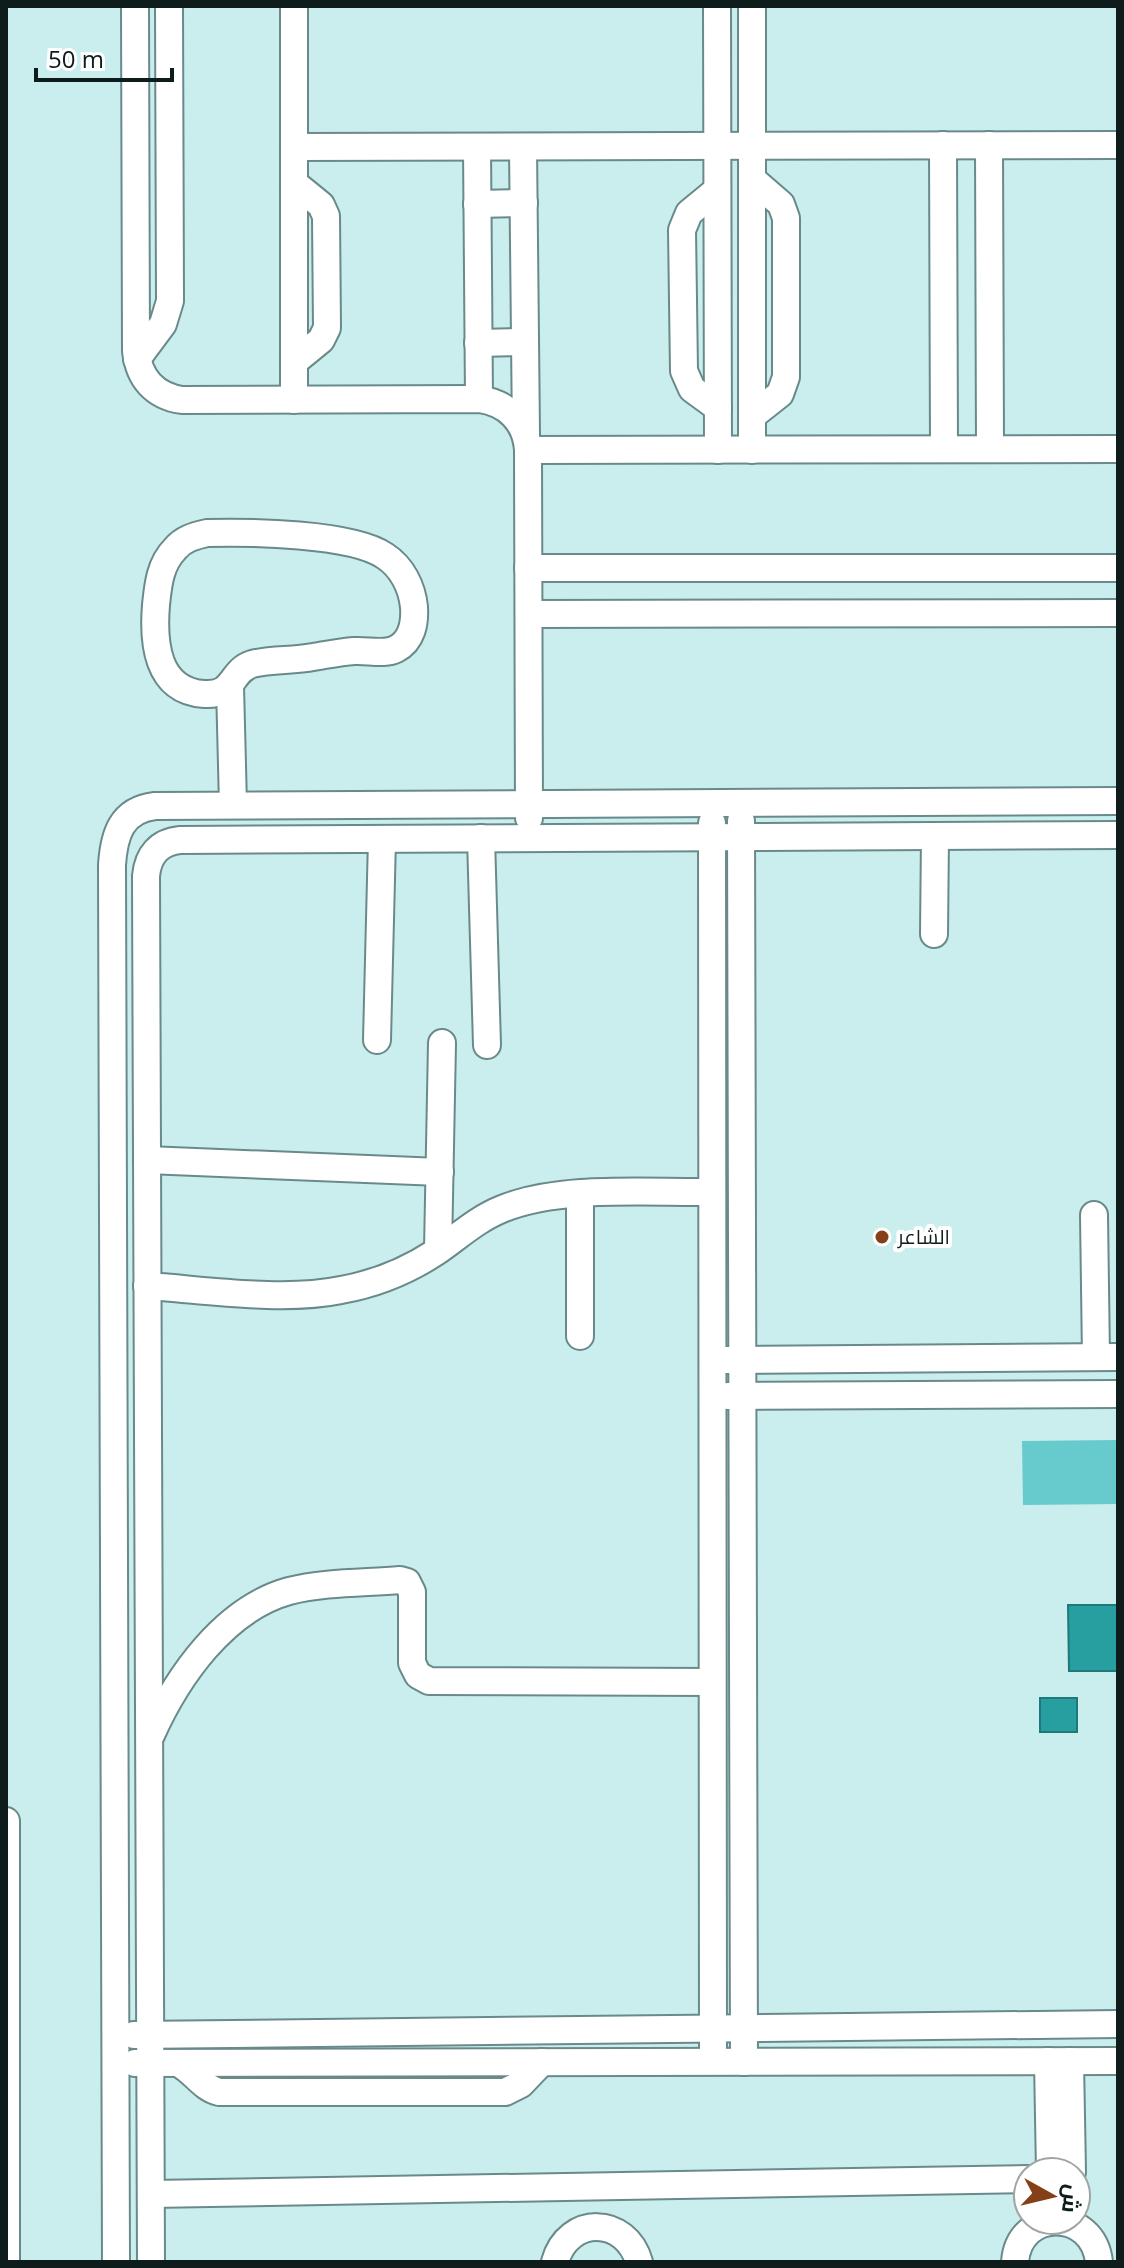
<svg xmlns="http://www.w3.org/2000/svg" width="1124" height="2268" font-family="'Open Sans',Cairo,sans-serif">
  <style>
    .green { fill: #67cacc }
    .water { fill: #279fa1; stroke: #207879; stroke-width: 2 }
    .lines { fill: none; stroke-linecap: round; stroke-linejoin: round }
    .minor-casing { stroke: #6a8a8a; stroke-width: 30 }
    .minor { stroke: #fff; stroke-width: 26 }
    .poi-dot { fill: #854018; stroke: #fff; stroke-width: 3 }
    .labels { text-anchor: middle; stroke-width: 8; stroke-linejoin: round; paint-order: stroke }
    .poi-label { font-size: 20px; fill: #0f1c1c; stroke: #fff; text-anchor: start }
  </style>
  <rect width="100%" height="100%" fill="#caeded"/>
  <!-- green -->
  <path class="green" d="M1118,1440V1504L1023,1505L1022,1441Z"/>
  <!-- water -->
  <g class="water">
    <path d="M1068,1605H1118V1671H1069Z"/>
    <rect x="1040" y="1698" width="37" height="34"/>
  </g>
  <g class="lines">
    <defs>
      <g id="minor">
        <path d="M135,6L136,351C139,378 154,396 182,400L479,399C507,403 526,421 528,450L529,818"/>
        <path d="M294,6V400"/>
        <path d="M717,6L718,450"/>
        <path d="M752,6V450"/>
        <path d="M943,145L944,449"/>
        <path d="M989,145L990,449"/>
        <path d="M294,147L1118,145"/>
        <path d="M477,147L479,399"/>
        <path d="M523,147L526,434"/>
        <path d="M752,179L781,204L786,218V377L780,394L752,416"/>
        <path d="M294,183L321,205L326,216L327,328L321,340L294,362"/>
        <path d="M717,190L689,213L682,230L684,371L692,389L718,408"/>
        <path d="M477,204L524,203"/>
        <path d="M478,343L525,342"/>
        <path d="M137,359L163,324L170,301L169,6"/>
        <path d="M528,450L1118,449"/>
        <path d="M207,533C248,532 352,533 385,556C402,567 412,587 414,607C415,623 412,641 396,649C384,655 368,650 354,651C340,652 326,655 313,657C293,661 271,659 252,664C230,671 235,696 204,694C156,691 153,641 156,605C158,585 160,564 175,549C183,539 194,536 207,533Z"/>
        <path d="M528,568H1118"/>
        <path d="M529,614L1118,613"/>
        <path d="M230,686L233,805"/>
        <path d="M741,821L744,2062"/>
        <path d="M712,823L713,2061"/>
        <path d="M481,838L487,1045"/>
        <path d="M934,934L935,836"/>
        <path d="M377,1040L382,839"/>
        <path d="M147,1160L440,1172"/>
        <path d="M1094,1215L1096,1357"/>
        <path d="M438,1250L442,1043"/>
        <path d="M147,1286C207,1290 283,1302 341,1290C375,1284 407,1271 436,1252C458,1237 477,1219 502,1209C561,1185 647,1193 712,1192"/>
        <path d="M580,1336V1194"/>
        <path d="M726,1360L1118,1357"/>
        <path d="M728,1396L1118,1394"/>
        <path d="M151,1735C177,1677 224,1609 289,1591C324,1582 364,1583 400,1580L407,1582L412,1592V1663L418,1675L429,1681L712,1682"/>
        <path d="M6,1821V2262"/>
        <path d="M134,2035L1118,2024"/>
        <path d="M1048,2061L1050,2172"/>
        <path d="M1070,2061L1072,2172"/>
        <path d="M135,2063L1118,2061"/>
        <path d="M178,2063C194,2071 202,2088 219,2092H505L521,2084L542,2062"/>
        <path d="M151,2194L1028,2179"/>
        <path d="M116,2262L112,865C114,835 121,810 155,806L1118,801"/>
        <path d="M151,2262L146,876C148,855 159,842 180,840L1118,835"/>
        <path d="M555,2262C568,2215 626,2216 639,2262"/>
        <path d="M1015,2262C1019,2208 1093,2208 1099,2262"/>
      </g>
    </defs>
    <!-- minor casing -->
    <use href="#minor" class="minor-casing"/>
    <!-- minor -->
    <use href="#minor" class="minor"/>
  </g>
  <!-- markers -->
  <circle class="poi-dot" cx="882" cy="1237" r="8"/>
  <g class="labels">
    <!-- poi labels -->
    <g class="poi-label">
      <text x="898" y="1244">الشاعر</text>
    </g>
  </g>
  <!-- border -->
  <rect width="1124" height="2268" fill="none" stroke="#0f1c1c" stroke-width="16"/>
  <!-- north arrow -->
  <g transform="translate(1052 2196) rotate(98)"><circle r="38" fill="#ffffff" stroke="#9fa4a4" stroke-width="2"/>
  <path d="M0-6L14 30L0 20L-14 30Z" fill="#854018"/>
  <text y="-12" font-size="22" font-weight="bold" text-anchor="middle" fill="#0f1c1c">ش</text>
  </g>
  <!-- scale -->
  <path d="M36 68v12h136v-12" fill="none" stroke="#0f1c1c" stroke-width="4"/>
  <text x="48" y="68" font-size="24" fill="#0f1c1c" stroke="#ffffff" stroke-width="6" paint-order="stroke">50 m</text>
</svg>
